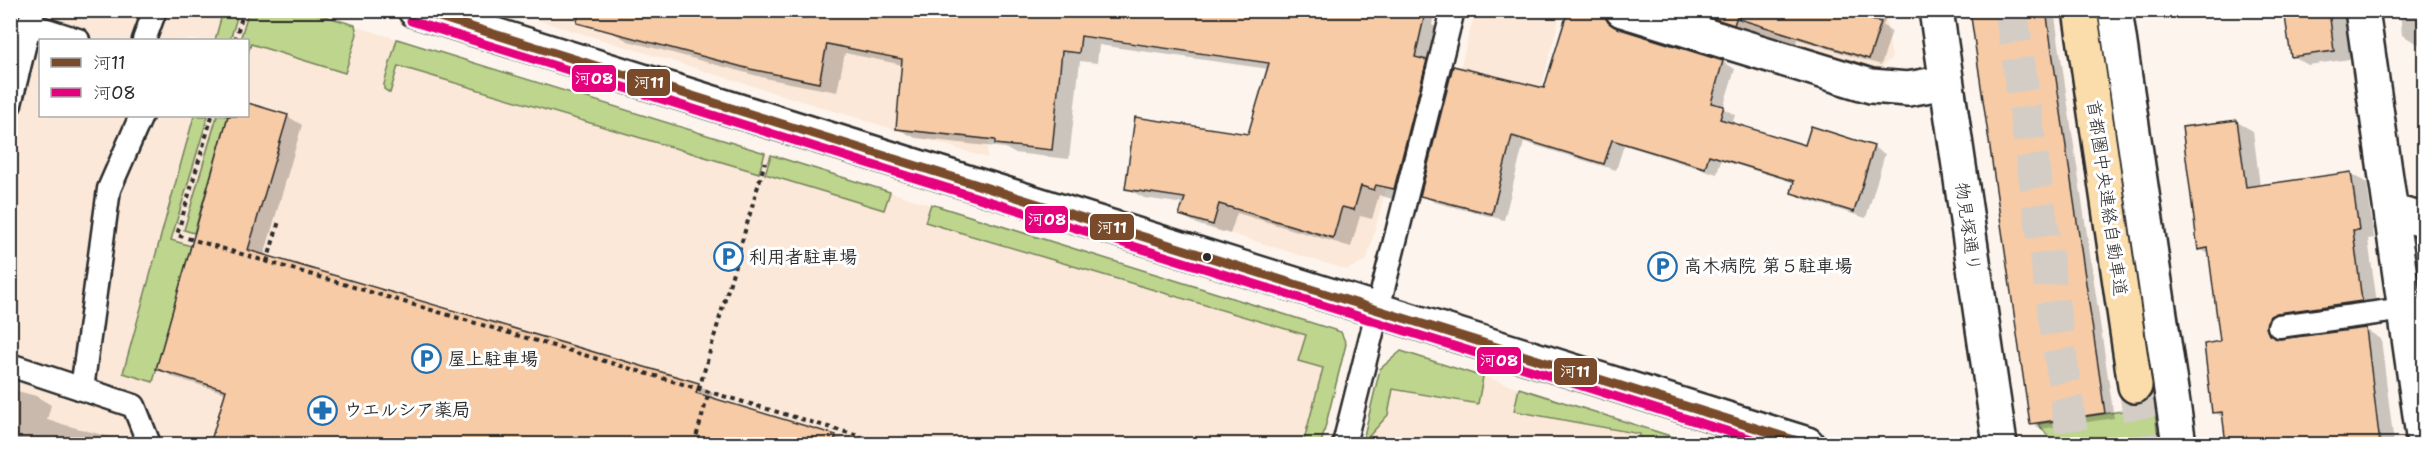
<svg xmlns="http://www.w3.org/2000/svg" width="2435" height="455" font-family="'Shantell Sans','Klee One',sans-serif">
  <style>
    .built { fill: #fbe8d8; fill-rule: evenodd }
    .green { fill: #bdd58c; stroke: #74805c; stroke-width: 1.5 }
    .shadow { fill: #0003 }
    .building { fill: #f7cba6; stroke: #2b2b2b; stroke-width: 1.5 }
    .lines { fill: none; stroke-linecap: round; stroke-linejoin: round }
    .motorway-tunnel { stroke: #d3cdc6; stroke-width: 33; stroke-dasharray: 33 16; stroke-linecap: butt }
    .service-casing { stroke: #2b2b2b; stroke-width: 27 }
    .minor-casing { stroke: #2b2b2b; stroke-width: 38 }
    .tertiary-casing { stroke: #2b2b2b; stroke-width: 38 }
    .motorway-casing { stroke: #2b2b2b; stroke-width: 38 }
    .path { stroke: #2b2b2b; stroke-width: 4; stroke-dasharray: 4.5 4.5; stroke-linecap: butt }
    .service { stroke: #fff; stroke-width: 22 }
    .minor { stroke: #fff; stroke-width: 33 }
    .tertiary { stroke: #fff; stroke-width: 33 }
    .motorway { stroke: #fbddab; stroke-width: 33 }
    .bus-1-casing { stroke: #fff; stroke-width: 14 }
    .bus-2-casing { stroke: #fff; stroke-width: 14 }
    .bus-1 { stroke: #7a4b2a; stroke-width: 9 }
    .bus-2 { stroke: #e5007d; stroke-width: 9 }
    .bus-dot { fill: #2b2b2b; stroke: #fff; stroke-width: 2 }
    .labels { text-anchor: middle; stroke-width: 6; stroke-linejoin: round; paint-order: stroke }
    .street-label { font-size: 18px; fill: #2b2b2b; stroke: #fff }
    .poi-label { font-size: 18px; font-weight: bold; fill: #2b2b2b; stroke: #fff; text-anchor: start }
    .line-badge { stroke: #fff; stroke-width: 2 }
    .badge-label { font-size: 16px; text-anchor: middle; font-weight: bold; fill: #fff }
  </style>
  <rect width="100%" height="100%" fill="#fdf5ed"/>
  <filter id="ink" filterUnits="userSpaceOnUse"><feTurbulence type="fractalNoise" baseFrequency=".0167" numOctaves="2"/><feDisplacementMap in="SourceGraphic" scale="12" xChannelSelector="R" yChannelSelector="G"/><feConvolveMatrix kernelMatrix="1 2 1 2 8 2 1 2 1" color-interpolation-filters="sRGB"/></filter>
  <g filter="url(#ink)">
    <!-- built -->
    <g class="built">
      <path d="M1556,10L1561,12L1527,143L1446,123L1475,11Z"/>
      <path d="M10,11H307L1341,332L1346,344L1321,444H11ZM40,40H248V116H40Z"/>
      <path d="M507,11H999L987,158L603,40Z"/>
      <path d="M1679,11H1885L1892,58L1876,71Z"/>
      <path d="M1242,134L1389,178L1367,260L1347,270L1213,228Z"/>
      <path d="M1401,351L1501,382L1695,444H1362L1380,369Z"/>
    </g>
    <!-- green -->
    <g class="green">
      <path d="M249,10L307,11L355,25L357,34L345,73L251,44L248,53V40H240Z"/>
      <path d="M223,11H239L230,40H215Z"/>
      <path d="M397,39L765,153L759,173L398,66L390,93L384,89V84Z"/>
      <path d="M194,116H208L171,240L191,246L153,382L123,373Z"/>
      <path d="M217,116H228L194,233L184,230Z"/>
      <path d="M771,155L890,192L884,210L765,174Z"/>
      <path d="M931,204L1341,332L1346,344L1321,444H1303L1323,368L1298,361L1306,335L925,222Z"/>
      <path d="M1401,351L1483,377L1478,404L1393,389L1388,415L1362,444L1380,369Z"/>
      <path d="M1519,388L1680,439L1679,444H1639L1640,434L1514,411Z"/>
      <path d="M2154,406L2159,444H2055L2038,424Z"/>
    </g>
    <!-- shadow -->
    <g class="shadow">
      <path d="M614,10H1435L1432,25L1441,30L1412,199L1394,194L1392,199L1379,195L1372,219L1360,216L1351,247L1237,213L1230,234L1199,225L1181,215L1184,204L1144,198L1126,188L1249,136L1269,69L1099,45L1097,63L1080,61L1069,159L1014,153L1005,148L915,138L897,128L903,65L845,53L837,92L769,79L628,41L610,31Z"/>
      <path d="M1600,10H1616L1615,21L1620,30L1723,62L1735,69L1723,108L1735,115L1732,124L1806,147H1873L1885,154L1866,218L1804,199L1792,192L1795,183L1721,160L1717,174L1624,145L1616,170L1524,142L1504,220L1434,202L1422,195L1545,90Z"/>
      <path d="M1683,10H1888L1883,26L1892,31L1881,65L1797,39L1796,44Z"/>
      <path d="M1972,10H2054L2114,418L2041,429L2032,423Z"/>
      <path d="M2286,10H2343L2350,59L2308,65L2292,56Z"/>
      <path d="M2400,10H2424V44H2418L2402,35Z"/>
      <path d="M248,104L287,116L302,125L264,256L698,385L713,393L711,400L861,444H211L226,393L173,377L158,368L230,116H248Z"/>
      <path d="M2237,122L2253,131L2260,186L2351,174L2367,183L2374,238L2368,239L2378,310L2281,337L2282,341L2365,329L2381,339L2394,444H2228L2224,418L2214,412L2222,343L2211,255L2199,249Z"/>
      <path d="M10,389L36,396L51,405L47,420L136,444H10Z"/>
    </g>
    <!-- building -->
    <g class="building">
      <path d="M579,10H1416L1414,16L1424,18L1415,57L1427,60L1394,189L1376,185L1374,190L1361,186L1354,210L1342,207L1333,238L1219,204L1213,225L1179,215L1185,198L1125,189L1135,117L1248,134L1269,63L1081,36L1079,53L1062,51L1052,150L995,144V140L896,129L902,59L827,44L819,83L750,69L577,23Z"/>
      <path d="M1568,10H1604L1608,22L1617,28L1723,61L1711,103L1724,106L1720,119L1805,145L1811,126L1874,146L1854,212L1791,193L1794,181L1709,155L1705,168L1612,140L1604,164L1512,136L1492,214L1420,196L1453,66L1544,88Z"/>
      <path d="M1688,10H1739L1734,25Z"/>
      <path d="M1740,10H1874L1871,20L1881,22L1869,59L1739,19Z"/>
      <path d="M1970,10H2046L2105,413L2030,424Z"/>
      <path d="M2284,10H2329L2334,51L2291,57Z"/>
      <path d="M248,103L288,115L248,250L699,383L696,393L836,435L834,444H210L226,390L156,369L228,116H248Z"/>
      <path d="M2237,120L2246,187L2351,172L2359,230H2353L2362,301L2277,313L2270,316L2266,327L2269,335L2280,339L2366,328L2380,444H2226L2222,412L2212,413L2204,344L2220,341L2208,248L2198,250L2182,127Z"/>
    </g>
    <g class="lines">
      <!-- motorway-tunnel -->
      <g class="motorway-tunnel">
        <path d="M2011,10L2073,444"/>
        <path d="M2135,386L2143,444"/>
      </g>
      <defs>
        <g id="service">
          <path d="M28,24L78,40"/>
          <path d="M144,40L155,10"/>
          <path d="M10,104L33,10"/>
          <path d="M2279,326L2405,309"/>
          <path d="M10,365L134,406L149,444"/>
          <path d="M82,389L109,189L141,116"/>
          <path d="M1344,444L1453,10"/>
        </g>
        <g id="minor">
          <path d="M1622,10L1871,86L1908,89L1946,82"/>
          <path d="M2115,10L2179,444"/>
          <path d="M2362,10L2424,443"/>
          <path d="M2392,212L2424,220"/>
        </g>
        <g id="tertiary">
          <path d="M415,10L1807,444"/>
          <path d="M1936,10L2000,444"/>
        </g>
        <path id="motorway" d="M2080,10L2135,386"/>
      </defs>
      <!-- service casing -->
      <use href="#service" class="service-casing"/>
      <!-- minor casing -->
      <use href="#minor" class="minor-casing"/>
      <!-- tertiary casing -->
      <use href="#tertiary" class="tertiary-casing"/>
      <!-- motorway casing -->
      <use href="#motorway" class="motorway-casing"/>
      <!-- path -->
      <g class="path">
        <path d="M235,40L244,10"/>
        <path d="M212,116L177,235L886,444"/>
        <path d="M267,262L279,221"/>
        <path d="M699,389L765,162"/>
        <path d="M694,444L709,392"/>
      </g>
      <!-- service -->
      <use href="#service" class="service"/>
      <!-- minor -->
      <use href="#minor" class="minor"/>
      <!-- tertiary -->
      <use href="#tertiary" class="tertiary"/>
      <!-- motorway -->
      <use href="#motorway" class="motorway"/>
      <defs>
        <path id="bus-1" d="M417,10L1807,444"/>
        <path id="bus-2" d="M411,21L1768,444"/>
      </defs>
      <!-- bus-1 casing -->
      <use href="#bus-1" class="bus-1-casing"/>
      <!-- bus-2 casing -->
      <use href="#bus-2" class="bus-2-casing"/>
      <!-- bus-1 -->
      <use href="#bus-1" class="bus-1"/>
      <!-- bus-2 -->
      <use href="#bus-2" class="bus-2"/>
    </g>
  </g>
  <!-- icons -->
  <defs>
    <symbol id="parking-ring" viewBox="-11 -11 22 22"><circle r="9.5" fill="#fff" stroke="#1f6fb2" stroke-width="1.5"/><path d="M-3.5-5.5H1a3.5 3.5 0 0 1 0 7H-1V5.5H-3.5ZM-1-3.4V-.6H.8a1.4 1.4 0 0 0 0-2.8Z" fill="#1f6fb2"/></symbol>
    <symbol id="pharmacy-ring" viewBox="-11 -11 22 22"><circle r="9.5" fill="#fff" stroke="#1f6fb2" stroke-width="1.5"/><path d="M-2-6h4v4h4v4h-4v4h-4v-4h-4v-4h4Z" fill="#1f6fb2"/></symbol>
  </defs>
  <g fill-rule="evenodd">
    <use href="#parking-ring" x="712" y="240" width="33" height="33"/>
    <use href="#parking-ring" x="1646" y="250" width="33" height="33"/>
    <use href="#parking-ring" x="410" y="342" width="33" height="33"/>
    <use href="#pharmacy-ring" x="306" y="394" width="33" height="33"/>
  </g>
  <!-- markers -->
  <circle class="bus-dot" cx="1207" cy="257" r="5"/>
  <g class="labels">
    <!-- street labels -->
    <g class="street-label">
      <text transform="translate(2107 198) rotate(82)" y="6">首都圏中央連絡自動車道</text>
      <text transform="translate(1968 227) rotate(82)" y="6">物見塚通り</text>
    </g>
    <!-- poi labels -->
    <g class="poi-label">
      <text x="749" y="263">利用者駐車場</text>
      <text x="1684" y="272">高木病院 第５駐車場</text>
      <text x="448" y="365">屋上駐車場</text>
      <text x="344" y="416">ウエルシア薬局</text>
    </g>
  </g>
  <g class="line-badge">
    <rect x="571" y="64" width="46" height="29" rx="6" fill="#e5007d"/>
    <rect x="626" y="68" width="45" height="29" rx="6" fill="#7a4b2a"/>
    <rect x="1024" y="205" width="45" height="29" rx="6" fill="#e5007d"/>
    <rect x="1089" y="213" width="46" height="28" rx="6" fill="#7a4b2a"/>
    <rect x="1476" y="346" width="46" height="29" rx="6" fill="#e5007d"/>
    <rect x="1553" y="357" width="45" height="29" rx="6" fill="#7a4b2a"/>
  </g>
  <g class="badge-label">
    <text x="594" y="84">河08</text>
    <text x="649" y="88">河11</text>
    <text x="1047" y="225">河08</text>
    <text x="1112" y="233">河11</text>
    <text x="1499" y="366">河08</text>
    <text x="1575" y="377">河11</text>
  </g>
  <!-- margin -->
  <rect width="2435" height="455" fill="none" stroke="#fff" stroke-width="36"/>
  <rect x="18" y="18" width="2399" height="419" fill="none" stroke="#2b2b2b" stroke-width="2" filter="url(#ink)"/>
  <!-- legend -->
  <rect x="39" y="39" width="210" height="78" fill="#ffffff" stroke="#aaaaaa" stroke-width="1.5"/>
  <rect x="51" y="58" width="30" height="9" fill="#7a4b2a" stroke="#aaaaaa" stroke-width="1.5"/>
  <text x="93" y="69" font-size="18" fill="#2b2b2b">河11</text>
  <rect x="51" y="88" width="30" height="9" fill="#e5007d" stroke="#aaaaaa" stroke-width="1.5"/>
  <text x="93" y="99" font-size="18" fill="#2b2b2b">河08</text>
</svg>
